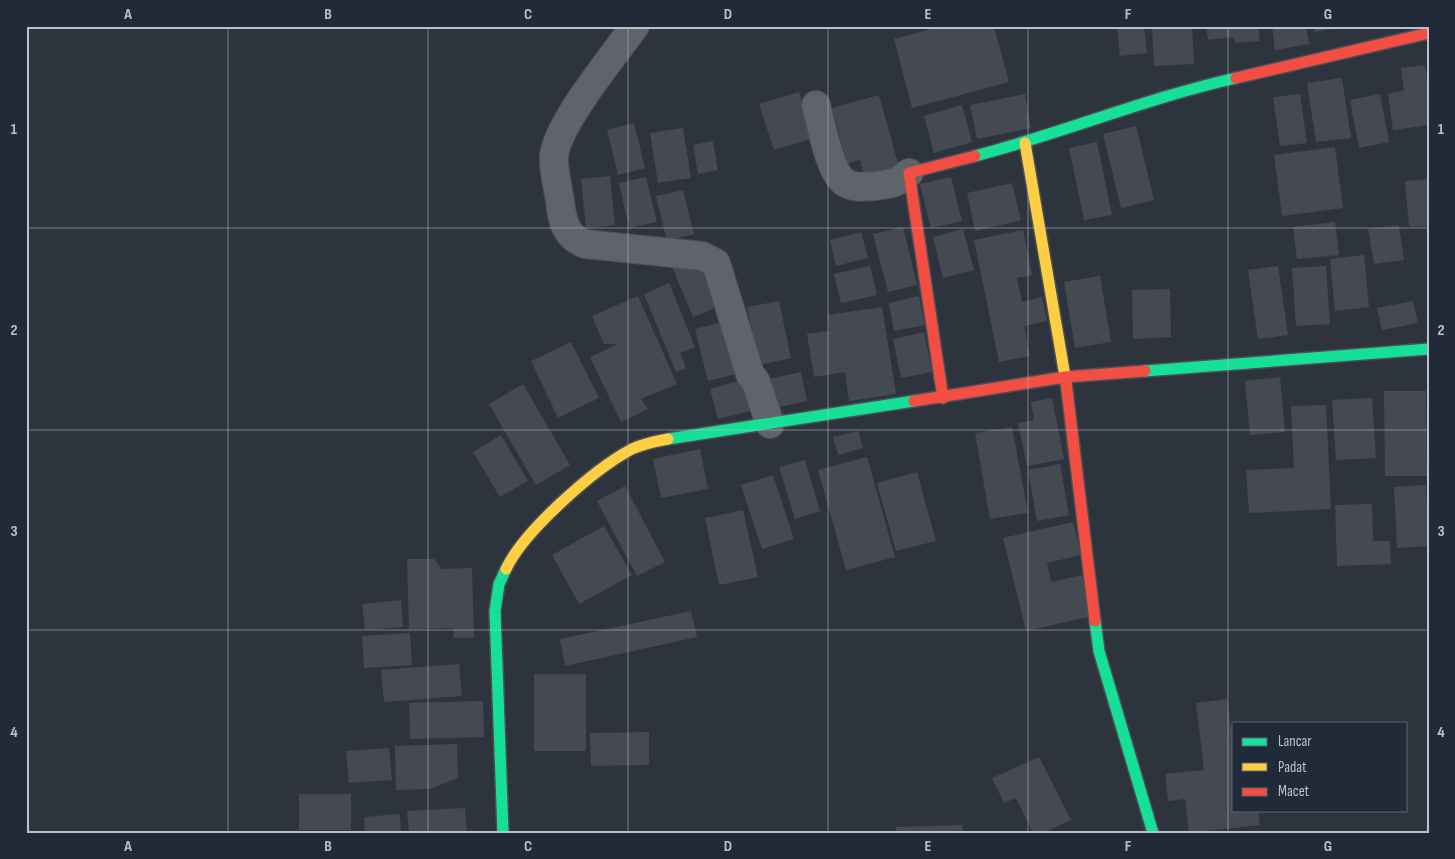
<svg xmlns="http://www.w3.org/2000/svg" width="1455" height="859" font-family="'Sofia Sans Condensed',sans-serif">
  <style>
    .building { fill: #454a52 }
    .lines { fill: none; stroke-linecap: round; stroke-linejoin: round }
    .street-casing { stroke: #4b4f55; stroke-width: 30 }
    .fast-casing { stroke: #4b4f55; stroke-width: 14 }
    .slow-casing { stroke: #4b4f55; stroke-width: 14 }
    .jam-casing { stroke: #4b4f55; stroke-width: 14 }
    .street { stroke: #5f636a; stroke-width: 28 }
    .fast { stroke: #16e098; stroke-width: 11 }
    .slow { stroke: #ffcf43; stroke-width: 11 }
    .jam { stroke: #f24e42; stroke-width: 11 }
    .grid { fill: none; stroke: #bac1cc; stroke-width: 1; stroke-opacity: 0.55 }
    .neatline { fill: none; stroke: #bac1cc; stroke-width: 2 }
    .grid-label { font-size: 16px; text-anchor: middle; font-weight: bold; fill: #bac1cc }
  </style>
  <rect width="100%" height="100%" fill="#2e343d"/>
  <!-- building -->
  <g class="building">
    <path d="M942,26H994L1009,82L912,108L894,39Z"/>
    <path d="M1117,26H1144L1147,53L1120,56Z"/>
    <path d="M1152,26H1192L1194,64L1154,66Z"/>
    <path d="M1206,26H1258L1260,41L1236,43L1233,37L1208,40Z"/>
    <path d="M1272,26H1306L1309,44L1275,50Z"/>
    <path d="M1314,26H1342V27L1315,32Z"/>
    <path d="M1425,65L1429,92V125L1393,130L1388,93L1404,91L1401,68Z"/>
    <path d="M1342,78L1351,138L1316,142L1307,83Z"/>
    <path d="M799,92L814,138L774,150L759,104Z"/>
    <path d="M1025,94L1031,128L977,139L970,105Z"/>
    <path d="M1300,94L1307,143L1280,146L1273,97Z"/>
    <path d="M1380,94L1389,142L1359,148L1350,100Z"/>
    <path d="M879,95L899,167L864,176L860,160L847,164L832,108Z"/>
    <path d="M962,105L972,142L934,153L924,116Z"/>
    <path d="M634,123L645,168L618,175L607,130Z"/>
    <path d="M1136,126L1154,200L1121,208L1103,134Z"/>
    <path d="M683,128L691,178L658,183L650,133Z"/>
    <path d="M713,141L718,170L698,174L693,145Z"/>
    <path d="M1097,142L1112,215L1084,220L1069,148Z"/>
    <path d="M1335,147L1343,208L1282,216L1274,155Z"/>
    <path d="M610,176L615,225L586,228L581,179Z"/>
    <path d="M646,177L657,222L629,228L619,183Z"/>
    <path d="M951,177L962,221L931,228L920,184Z"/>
    <path d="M1429,179V226L1409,227L1405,181Z"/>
    <path d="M1012,183L1021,220L975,231L967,193Z"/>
    <path d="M683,190L694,234L667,241L656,196Z"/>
    <path d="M1335,222L1339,255L1297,259L1293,227Z"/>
    <path d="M1399,225L1404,260L1374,264L1368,229Z"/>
    <path d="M903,227L917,285L888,292L873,234Z"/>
    <path d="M963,229L974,270L943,278L933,237Z"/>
    <path d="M1023,230L1032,275L1017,278L1022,302L1042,297L1047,321L1024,326L1030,356L999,362L974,240Z"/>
    <path d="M861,232L868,258L836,266L830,240Z"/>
    <path d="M1364,255L1369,307L1335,311L1330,259Z"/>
    <path d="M696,258L717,307L693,317L672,267Z"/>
    <path d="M870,266L877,295L841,303L834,274Z"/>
    <path d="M1278,266L1288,335L1258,339L1248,270Z"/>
    <path d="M1326,266L1330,324L1296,326L1292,268Z"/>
    <path d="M1100,276L1111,342L1075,348L1064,282Z"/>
    <path d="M669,283L695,347L680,353L686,368L676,372L644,294Z"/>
    <path d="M1170,289L1171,337L1133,339L1132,290Z"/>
    <path d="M638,296L677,384L641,399L648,409L621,422L590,357L618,344H604L592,316Z"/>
    <path d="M919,296L925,325L894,331L889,303Z"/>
    <path d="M779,301L791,358L760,365L747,307Z"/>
    <path d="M1413,301L1418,323L1382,330L1377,308Z"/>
    <path d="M882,307L896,394L849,401L845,372L814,377L807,334L829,331L827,315Z"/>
    <path d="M727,321L740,373L708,381L695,329Z"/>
    <path d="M924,332L932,372L901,378L893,339Z"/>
    <path d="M571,342L599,398L558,418L531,361Z"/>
    <path d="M801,372L807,401L775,408L768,379Z"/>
    <path d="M1280,377L1285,432L1250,435L1245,381Z"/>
    <path d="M745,379L754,410L718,419L710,389Z"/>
    <path d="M523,384L570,465L536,485L489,404Z"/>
    <path d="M1384,391H1426L1427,476H1385Z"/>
    <path d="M1052,398L1064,459L1027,466L1018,423L1034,420L1031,402Z"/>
    <path d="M1372,398L1376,458L1336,460L1332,400Z"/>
    <path d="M1326,405L1331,509L1249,513L1246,470L1294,468L1291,406Z"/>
    <path d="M1012,427L1028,513L990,519L975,433Z"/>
    <path d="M858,431L863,448L838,455L833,437Z"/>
    <path d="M501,435L528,481L500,497L473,452Z"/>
    <path d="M700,449L708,489L661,498L653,459Z"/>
    <path d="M867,457L895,557L846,570L818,470Z"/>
    <path d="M805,460L820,511L795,519L779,467Z"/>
    <path d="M1060,464L1069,515L1037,521L1028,470Z"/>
    <path d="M917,472L936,541L896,551L877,483Z"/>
    <path d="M773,475L794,539L762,549L741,485Z"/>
    <path d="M1426,485L1429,546L1397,548L1394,487Z"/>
    <path d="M625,486L665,562L637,576L597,501Z"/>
    <path d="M1372,504L1373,541H1390L1391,564L1337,566L1335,505Z"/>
    <path d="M743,510L758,577L719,585L705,518Z"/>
    <path d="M1073,522L1081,555L1047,563L1051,582L1082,575L1092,616L1026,631L1003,538Z"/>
    <path d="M604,526L632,575L579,604L552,555Z"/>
    <path d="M407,559H434L442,569L472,568L474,638H454L453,628L409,629Z"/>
    <path d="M401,600L403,627L365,630L362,604Z"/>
    <path d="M691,611L697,637L565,666L560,639Z"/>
    <path d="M410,633L412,665L364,668L362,636Z"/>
    <path d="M459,664L462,696L384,702L381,670Z"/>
    <rect x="534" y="674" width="52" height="77"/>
    <path d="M1227,699L1234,752V810H1258L1260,825L1189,833L1185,799L1168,801L1165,774L1204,770L1196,703Z"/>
    <path d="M483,701L484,737L410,739L409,703Z"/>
    <path d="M649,732V765L591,766L590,733Z"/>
    <path d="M457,744L458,778L430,789L396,790L395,746Z"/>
    <path d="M389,748L392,780L349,783L346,751Z"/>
    <path d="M1039,757L1071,820L1043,833H1033L1016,798L1004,803L992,778Z"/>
    <rect x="299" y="794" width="52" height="36"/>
    <path d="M465,808L467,833H409L407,811Z"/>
    <path d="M400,814L401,833H365L364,817Z"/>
    <path d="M962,825L964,833H896V827Z"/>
  </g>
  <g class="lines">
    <defs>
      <g id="street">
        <path d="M635,26C614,55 557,124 554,156C553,170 558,187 560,201C562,221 566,237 585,244L702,256L716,263L750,374L756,382L770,424"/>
        <path d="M816,105C821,124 829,169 843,181C851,188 864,187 874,186C890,184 896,184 909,173"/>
      </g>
      <g id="fast">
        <path d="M975,156C1063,133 1147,98 1236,78"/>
        <path d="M1145,371L1429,349"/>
        <path d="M668,439L914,401"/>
        <path d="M1095,621L1099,651L1153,833"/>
        <path d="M503,833L495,611L499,584L506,569"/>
      </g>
      <g id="slow">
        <path d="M1025,143L1066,382"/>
        <path d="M506,569C524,531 594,469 632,449C643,444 657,441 668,439"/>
      </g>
      <g id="jam">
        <path d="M1236,78L1429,33"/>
        <path d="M1066,382L1095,621"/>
        <path d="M943,398L909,173L975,156"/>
        <path d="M914,401L1065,377L1145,371"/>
      </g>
    </defs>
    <!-- street casing -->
    <use href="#street" class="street-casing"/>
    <!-- fast casing -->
    <use href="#fast" class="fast-casing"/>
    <!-- slow casing -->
    <use href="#slow" class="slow-casing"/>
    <!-- jam casing -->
    <use href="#jam" class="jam-casing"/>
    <!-- street -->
    <use href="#street" class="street"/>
    <!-- fast -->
    <use href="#fast" class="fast"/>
    <!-- slow -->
    <use href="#slow" class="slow"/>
    <!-- jam -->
    <use href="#jam" class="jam"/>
  </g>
  <!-- grid -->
  <path class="grid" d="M228,26V833M428,26V833M628,26V833M828,26V833M1028,26V833M1228,26V833M26,228H1429M26,430H1429M26,630H1429"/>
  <!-- border -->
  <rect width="1455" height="859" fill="none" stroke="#212a38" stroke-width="55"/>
  <!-- legend -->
  <rect x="1232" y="722" width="175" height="90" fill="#212a38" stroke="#5e6673"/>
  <rect x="1242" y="738" width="25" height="8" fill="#16e098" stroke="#5e6673"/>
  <text x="1278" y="746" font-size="15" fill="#bac1cc">Lancar</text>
  <rect x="1242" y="763" width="25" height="8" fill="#ffcf43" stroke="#5e6673"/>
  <text x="1278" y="772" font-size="15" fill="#bac1cc">Padat</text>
  <rect x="1242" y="788" width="25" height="8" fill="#f24e42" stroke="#5e6673"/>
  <text x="1278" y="796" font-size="15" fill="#bac1cc">Macet</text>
  <rect x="28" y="28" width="1400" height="804" class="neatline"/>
  <g class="grid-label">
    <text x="128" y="19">A</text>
    <text x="328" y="19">B</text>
    <text x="528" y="19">C</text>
    <text x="728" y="19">D</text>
    <text x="928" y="19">E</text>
    <text x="1128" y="19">F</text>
    <text x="1328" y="19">G</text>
    <text x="14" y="134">1</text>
    <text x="1441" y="134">1</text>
    <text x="14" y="335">2</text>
    <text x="1441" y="335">2</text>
    <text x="14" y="536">3</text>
    <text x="1441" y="536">3</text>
    <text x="14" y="737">4</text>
    <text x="1441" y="737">4</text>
    <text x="128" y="851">A</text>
    <text x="328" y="851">B</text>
    <text x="528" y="851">C</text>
    <text x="728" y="851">D</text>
    <text x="928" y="851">E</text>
    <text x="1128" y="851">F</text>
    <text x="1328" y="851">G</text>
  </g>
</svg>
